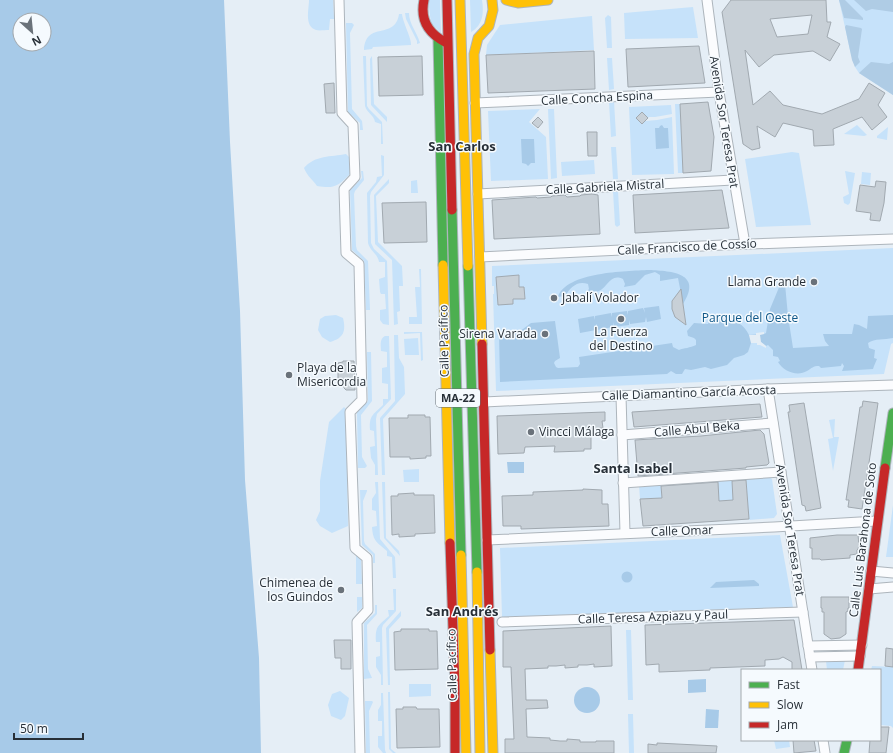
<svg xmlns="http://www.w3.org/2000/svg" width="893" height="753" font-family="'Open Sans',sans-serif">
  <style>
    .green { fill: #c6e2fa }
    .forest { fill: #afcce5 }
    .water { fill: #a7cae8; fill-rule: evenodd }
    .pier { fill: #e5eef6 }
    .building { fill: #c8d0d7; stroke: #a1a9b0; fill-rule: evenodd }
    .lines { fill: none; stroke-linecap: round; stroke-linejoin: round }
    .street-casing { stroke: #adb5bc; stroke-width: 11 }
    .fast-casing { stroke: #adb5bc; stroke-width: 11 }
    .slow-casing { stroke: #adb5bc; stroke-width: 11 }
    .jam-casing { stroke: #adb5bc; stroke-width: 11 }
    .street { stroke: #fbfcfe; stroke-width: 9 }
    .fast { stroke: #4caf50; stroke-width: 9 }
    .slow { stroke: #ffc107; stroke-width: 9 }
    .jam { stroke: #c62828; stroke-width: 9 }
    .poi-dot { fill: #6a727a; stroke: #f5fafe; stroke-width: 1.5 }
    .labels { text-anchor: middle; stroke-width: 3; stroke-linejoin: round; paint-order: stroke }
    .shield { fill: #f5fafe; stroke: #656c73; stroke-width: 1 }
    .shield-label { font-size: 11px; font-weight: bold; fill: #272f37 }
    .street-label { font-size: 12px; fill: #272f37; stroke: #f5fafe }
    .poi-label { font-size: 12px; fill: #272f37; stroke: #f5fafe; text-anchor: end }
    .park-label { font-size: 12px; fill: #0f5788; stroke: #f5fafe }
    .neighbourhood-label { font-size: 13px; font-weight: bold; fill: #272f37; stroke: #f5fafe }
  </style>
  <rect width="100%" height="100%" fill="#e5eef6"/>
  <!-- green -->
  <g class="green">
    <path d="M309,0H333L334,19H330L329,30C325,30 319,31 316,30C304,26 309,9 309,0Z"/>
    <path d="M428,0H440L441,33L431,23Z"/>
    <path d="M470,0H482C484,13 483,25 471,32Z"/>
    <path d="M839,0H893V95L859,73L855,67L850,50Z"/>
    <path d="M693,7L698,38L625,39L624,13Z"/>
    <path d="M405,13H409C409,24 417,32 420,43L417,44V41L406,19Z"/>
    <path d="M399,14H402C403,23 412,39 411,45L373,47L372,49L364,50C366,20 395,41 399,14Z"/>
    <path d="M608,15L611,17L612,48H607L605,18Z"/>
    <path d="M592,16L594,50L486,55L487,45L500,25Z"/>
    <path d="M346,23H352L354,25L350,33L352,109L362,121L363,130H360V123L348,112Z"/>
    <path d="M363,56H366L367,106L369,109L382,122L383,144H381V124L375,122C374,115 367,113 365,106Z"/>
    <path d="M372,56L374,104L387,117V122L371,105L370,59Z"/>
    <path d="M607,58H612L614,89L609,90Z"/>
    <path d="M614,101L616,136L611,137L609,102Z"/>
    <path d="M675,104H680L683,173H678Z"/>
    <path d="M671,105L672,114L655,117H649L648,118L642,112V124L645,121L657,120L672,117L674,174L632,175L629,107Z"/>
    <path d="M540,109L529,122L546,137L548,179L491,181L488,111Z"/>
    <path d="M548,109H554L557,178L551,179Z"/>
    <path d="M857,125L867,135L864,136L844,134Z"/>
    <path d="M888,127L887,140L877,138V136Z"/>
    <path d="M611,147H616L618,179H613Z"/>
    <path d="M792,152L799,153L811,225L756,227L745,159Z"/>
    <path d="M346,154L349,157L350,174C338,186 335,189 317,186C313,180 307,176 304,168C315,155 331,157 346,154Z"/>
    <path d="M381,155L384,156V175L371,192L370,196L371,243L374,249L387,261L389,325L383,324L380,320V310L386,309L385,294H381L380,292L379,279L385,277V262H379C378,254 370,251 368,243L367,193L376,182L377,177L382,176Z"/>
    <path d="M594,160L595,174L562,176L561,162Z"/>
    <path d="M361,171H363L364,180L355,191L354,194L356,246L357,250L368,261L370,310H366L364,261L352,250L350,190L362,178Z"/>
    <path d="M845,171L855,173L850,203L848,205L844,203L843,197L849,194Z"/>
    <path d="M862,172L871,173L870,185L861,184Z"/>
    <path d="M389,179V183L376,196L378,242L402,266L403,286H399L400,311L397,312L398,324L394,325L392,260L375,244L374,195Z"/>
    <path d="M417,180L418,193H411V181Z"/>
    <path d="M613,191H618L620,225L617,227L615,225Z"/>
    <path d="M893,248V343L891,344L884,374L496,391L493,294H494V286H492V266Z"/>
    <path d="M419,269H421L422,324H409V317H417L415,287H420Z"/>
    <path d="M336,315L343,318C346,331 344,338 330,342L322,337L318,330L320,319L325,316Z"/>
    <path d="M404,332H422L423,360L421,361L420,333L404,334Z"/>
    <path d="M394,335H398L399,358L404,367L405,394L383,419L385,475H382L380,418L395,401Z"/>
    <path d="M385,336H389L391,399L377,414L376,419L378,475H375V465L371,458L370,447L375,446L374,431L370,430C369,415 373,415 383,405V399H388V384L382,383V368L387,367V352L381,351C381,346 379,339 385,336Z"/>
    <path d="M418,338L419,355H405L404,339Z"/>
    <path d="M367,352H371L372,401L361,415L362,457L367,466L365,468H358L357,412L368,401Z"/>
    <path d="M344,407L346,409L348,526L332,533L320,526L316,520L320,511V481L329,422Z"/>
    <path d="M835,419L834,437H839L833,471L828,439L833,438L829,420Z"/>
    <path d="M419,469V482H404L403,470Z"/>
    <path d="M769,476L772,479L777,514L774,518L749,520L746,478Z"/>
    <path d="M732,479L733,500L719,501L718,480Z"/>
    <path d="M375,482H378L380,539L395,557L396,578H393L392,557L387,556V551C377,542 373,542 372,527L377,526L376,511L372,510V499L376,493Z"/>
    <path d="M382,482H385L386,538L399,551L400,556L384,538Z"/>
    <path d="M661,484L662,498L640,499L639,485Z"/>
    <path d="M360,490H367V491L363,501L364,541L365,544L375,554V563H373V555L362,545Z"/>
    <path d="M893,505V557H886Z"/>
    <path d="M780,535L793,607L502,617L500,548Z"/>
    <path d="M356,555L361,560L362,584H356Z"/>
    <path d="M393,589H396V611L383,625L382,628L383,685H381V675L376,667V657L380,656V642H376C375,626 378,626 389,616L388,610H394Z"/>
    <path d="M357,597H362V608L357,612Z"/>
    <path d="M375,605H377V614L367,625L368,669L372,678L364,679V623L375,613Z"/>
    <path d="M401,611V616L389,629L390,685H388L386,628Z"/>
    <path d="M626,630H631L633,700H628Z"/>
    <path d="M845,660L843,670H827L826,661Z"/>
    <path d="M872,666L893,667V728L891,726L880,725V670H871Z"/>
    <path d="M409,684H431V696L409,697Z"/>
    <path d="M340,691L349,698L345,716L341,720L331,716L328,705L332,694Z"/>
    <path d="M388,692H390L391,749L396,753H393L389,749Z"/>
    <path d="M381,693H383L385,750L386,753H383L378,747V736H382V721H378V710L381,705Z"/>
    <path d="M365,701H372L373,702L369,711L370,753H366Z"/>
    <path d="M628,714H633L634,753H629Z"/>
    <path d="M774,740H789L790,747L776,749Z"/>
  </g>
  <!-- forest -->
  <g class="forest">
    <path d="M839,0H845L863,18V20L844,18Z"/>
    <path d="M854,0H893V12L872,9L866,11Z"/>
    <path d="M846,25L861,28L862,29L858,57L860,62L855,67L852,60L845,27Z"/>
    <path d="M871,62L889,64L893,62V95L859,73Z"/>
  </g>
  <!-- water -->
  <g class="water">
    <path d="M0,0H224L230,142L240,311L245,480L259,658L261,753H0ZM20,20H44V44H20Z"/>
    <path d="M662,125L664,128H668L669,148L656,149L655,128H659L660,126Z"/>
    <path d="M521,139H534L535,163H531L528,166L526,164L522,163Z"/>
    <path d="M649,270C672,271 703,273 683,304L678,278L660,281V275L655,272L645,275L635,285L624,287L625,284L623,279C610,273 608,287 599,291C596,292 590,292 586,293L589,289L588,284C577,280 570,288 565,296L558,297C566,272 626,271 649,270Z"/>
    <path d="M785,284L788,316L793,348L829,346L825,341L823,334H852L854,324L859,325L867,329L868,316L893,315V338C884,340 875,338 868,343L869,348L875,350L874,358L877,359L874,366L873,369L842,371L844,366L842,363L841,366L821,368L819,366C813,366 812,368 807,371C797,377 783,371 778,362L780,361L778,357L773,356V350L768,345L766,346L761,342L751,343L748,352L744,355L734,358L727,365L711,369L705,367L691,370L685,369L682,374H676L671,371L667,374L500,382L499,333L507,334L519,332L531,323L555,321L560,358L555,361L554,363L556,367L558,368L578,367L580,364L579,357L672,343L673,347L679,350C684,348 690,348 696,345V340L694,338L688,336L687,331L694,323L708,324L709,322L713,323L723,318C735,320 744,324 749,335L764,334L766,333L770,309L780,285Z"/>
    <path d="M659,306L661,319L647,322L646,317L645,322L630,324L629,320V325L614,327L613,322V327L597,330V325L596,324V330L580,333L578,319L594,316L595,320V316L611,313L612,317V313L627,311L628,315V311L643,308L645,313L644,308Z"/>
    <path d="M507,462H524V473H508Z"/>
    <circle cx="627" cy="577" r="5.5"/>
    <path d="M754,580L759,584V586L710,588L716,582Z"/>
    <path d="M706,679V692L688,693V680Z"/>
    <circle cx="587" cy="700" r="13"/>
    <path d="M706,709L719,710L718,728H705Z"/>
  </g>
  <!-- pier -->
  <path class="pier" d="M764,332V334L760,335L761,342L766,346V348L760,345H757V343H751L749,335H756V333Z"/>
  <!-- building -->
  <g class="building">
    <path d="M731,0H826L827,22H831L827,37L840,44L830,61L813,51L774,55L759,67L745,50L753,105L770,91L783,105L822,114L859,99L869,83L885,93L878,105L887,117L872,130L862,117L833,129L834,145L814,146L813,130L783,123L775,137L757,126L760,148L752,150L743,144L722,12ZM812,15L808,34L777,37L770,19Z"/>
    <path d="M699,46L705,83L628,87L626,49Z"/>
    <path d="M594,51L595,89L488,93L486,55Z"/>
    <path d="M422,56L423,95L379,96L378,57Z"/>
    <path d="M334,83L335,113H326L324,84Z"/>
    <path d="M708,102L714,137L711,171L683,173L680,104Z"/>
    <path d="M642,112L648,118L642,124L636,118Z"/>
    <path d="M538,117L543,122L538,128L532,123Z"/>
    <path d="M587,132H597V156H588Z"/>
    <path d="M876,181L886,182L884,203L880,221L870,220L871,213L856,211L860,185L875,187Z"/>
    <path d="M722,190L729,228L635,233L633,195Z"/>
    <path d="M592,194L598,195L600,234L494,239L492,200L536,197L537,198L551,197L552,196L565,195L567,197L580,196L581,195Z"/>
    <path d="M426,202L427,242L384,243L382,203Z"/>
    <path d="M519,275V287H524L525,299H513V304L498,305L496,277Z"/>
    <path d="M681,289L683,304L686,325L675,317L672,309V301Z"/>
    <path d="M343,361H354L355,390H346L344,388V379L338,380V363L343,362Z"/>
    <path d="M863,401L878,403L862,509L848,507L849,500H846L860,407H862Z"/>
    <path d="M804,403L821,508L806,511L805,506L802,505L788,412H790L789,405Z"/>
    <path d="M760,404L762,417L634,427L632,412Z"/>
    <path d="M605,412V421H602L603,428L591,429V449H584V451L554,452L555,446L525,447L524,453L498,454L497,416Z"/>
    <path d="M408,415H425V417H430L431,456H426V458L410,459V457H390L389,418H408Z"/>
    <path d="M760,430L764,434L769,463L767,465L746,467V468L638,476L635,440L701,436Z"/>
    <path d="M746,480L749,519L643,526L640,499L662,498L661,486L718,482L719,501L733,500L732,481Z"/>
    <path d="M583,489L602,490V504H608L609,526L521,529V526H503L502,496L533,495V492L583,490Z"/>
    <path d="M414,493V495H434L435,533L415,534V536L399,537V534L392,535L391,496H398V494Z"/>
    <path d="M837,535H858L859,545L858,549L857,550V554L850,555V558L821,560L820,559H812V548H810V538Z"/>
    <path d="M821,597H849V608H848V611L846,612V634L840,638L831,639L824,634V612H822V608H821Z"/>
    <path d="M794,620L802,670H792V662L783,657L779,659L765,660V666L710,668V670L659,672V664L646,665L645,625Z"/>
    <path d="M611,626L612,666L594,667V664L587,665H578V667L565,668V665L556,666H548V668L525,669L526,700H547L548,708L526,709L527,737L550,738V740L560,741H567V739L580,740V742H596V741H614V753H505V739H514L511,667H503V631Z"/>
    <path d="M401,629H429V631H437L438,669L395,670L394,632L401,631Z"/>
    <path d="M334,640H351V669H341V658H335Z"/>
    <path d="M886,648L893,649V667L885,666Z"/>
    <path d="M403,707H416L417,709H439L440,747L397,748L396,709H403Z"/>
    <path d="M880,727H889L886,753H869L870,740H880Z"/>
    <path d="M793,740H814L816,751L794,753Z"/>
    <path d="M657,743L717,746L716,753H648V744L657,745Z"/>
  </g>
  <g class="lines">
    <defs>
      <g id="street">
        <path d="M339,0L342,113L353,125L355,177L344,189L346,253L359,264L362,400L350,412L355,548L367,558L368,610L357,622L360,753"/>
        <path d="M707,0L719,92L745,244"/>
        <path d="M475,103L719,92"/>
        <path d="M478,194L733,180"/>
        <path d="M480,257L723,245L893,239"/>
        <path d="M768,389L812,670"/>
        <path d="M621,396L625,533"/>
        <path d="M484,402L768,389L893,385"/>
        <path d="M622,435L773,423"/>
        <path d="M623,483L781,472"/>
        <path d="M487,540L774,527L877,521"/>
        <path d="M871,571L893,573"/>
        <path d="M869,589L893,587"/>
        <path d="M502,622L803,612"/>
        <path d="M808,646L862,645"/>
        <path d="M810,657L860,656"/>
        <path d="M823,740L825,753"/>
      </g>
      <g id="fast">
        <path d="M438,39L443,265"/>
        <path d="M452,210L461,555"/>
        <path d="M468,266L477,572"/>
        <path d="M885,468L893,413"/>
        <path d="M844,753L847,740"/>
      </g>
      <g id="slow">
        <path d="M460,0L468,266"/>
        <path d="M506,0L518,3L548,0"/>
        <path d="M443,265L450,543"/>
        <path d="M482,344L474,54L478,38L489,26L493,10L492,0"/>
        <path d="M461,555L466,753"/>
        <path d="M477,572L480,753"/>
        <path d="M490,650L493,753"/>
      </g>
      <g id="jam">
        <path d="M424,0C420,19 428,33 445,42"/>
        <path d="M447,0L452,210"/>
        <path d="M482,344L490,650"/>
        <path d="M450,543L455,688V753"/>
        <path d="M858,670L885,468"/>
      </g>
    </defs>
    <!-- street casing -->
    <use href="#street" class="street-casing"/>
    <!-- fast casing -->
    <use href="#fast" class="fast-casing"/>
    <!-- slow casing -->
    <use href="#slow" class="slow-casing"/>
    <!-- jam casing -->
    <use href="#jam" class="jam-casing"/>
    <!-- street -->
    <use href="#street" class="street"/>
    <!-- fast -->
    <use href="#fast" class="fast"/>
    <!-- slow -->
    <use href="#slow" class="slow"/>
    <!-- jam -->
    <use href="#jam" class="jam"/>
  </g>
  <!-- markers -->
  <g class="poi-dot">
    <circle cx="814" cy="282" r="4"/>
    <circle cx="554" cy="298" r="4"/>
    <circle cx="621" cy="319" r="4"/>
    <circle cx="545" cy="334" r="4"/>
    <circle cx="289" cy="375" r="4"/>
    <circle cx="531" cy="432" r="4"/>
    <circle cx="341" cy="590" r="4"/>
  </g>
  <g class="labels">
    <!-- shield labels -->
    <rect class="shield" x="436" y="389" width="44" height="18" rx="3"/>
    <g class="shield-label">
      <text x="458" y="402">MA-22</text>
    </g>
    <!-- street labels -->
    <g class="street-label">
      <text transform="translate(597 98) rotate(-3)" y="4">Calle Concha Espina</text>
      <text transform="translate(724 122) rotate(81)" y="4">Avenida Sor Teresa Prat</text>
      <text transform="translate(605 187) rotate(-3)" y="4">Calle Gabriela Mistral</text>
      <text transform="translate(687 247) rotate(-3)" y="4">Calle Francisco de Cossío</text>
      <text transform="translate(444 341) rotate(-91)" y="4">Calle Pacífico</text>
      <text transform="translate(689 393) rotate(-2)" y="4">Calle Diamantino García Acosta</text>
      <text transform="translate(697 429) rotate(-5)" y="4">Calle Abul Beka</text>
      <text transform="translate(790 530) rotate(81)" y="4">Avenida Sor Teresa Prat</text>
      <text transform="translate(682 531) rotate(-2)" y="4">Calle Omar</text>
      <text transform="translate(863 540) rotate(-83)" y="4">Calle Luis Barahona de Soto</text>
      <text transform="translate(653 617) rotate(-2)" y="4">Calle Teresa Azpiazu y Paul</text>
      <text transform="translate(452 665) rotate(-91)" y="4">Calle Pacífico</text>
    </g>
    <!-- poi labels -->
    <g class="poi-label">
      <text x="806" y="286">Llama Grande</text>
      <text x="562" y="302" text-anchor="start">Jabalí Volador</text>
      <text x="621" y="336" text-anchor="middle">La Fuerza<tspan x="621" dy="14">del Destino</tspan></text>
      <text x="537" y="338">Sirena Varada</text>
      <text x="297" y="372" text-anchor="start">Playa de la<tspan x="297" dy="14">Misericordia</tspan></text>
      <text x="539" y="436" text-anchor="start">Vincci Málaga</text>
      <text x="333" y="587">Chimenea de<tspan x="333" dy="14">los Guindos</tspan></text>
    </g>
    <!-- park labels -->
    <g class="park-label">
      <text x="750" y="322">Parque del Oeste</text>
    </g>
    <!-- neighbourhood labels -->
    <g class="neighbourhood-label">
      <text x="462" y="151">San Carlos</text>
      <text x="633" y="473">Santa Isabel</text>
      <text x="462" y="616">San Andrés</text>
    </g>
  </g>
  <!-- legend -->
  <rect x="741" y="669" width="140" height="72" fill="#f5fafe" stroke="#a3a9ae"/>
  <rect x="749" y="682" width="20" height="6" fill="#4caf50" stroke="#a3a9ae"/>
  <text x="777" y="689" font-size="12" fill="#272f37">Fast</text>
  <rect x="749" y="702" width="20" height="6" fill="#ffc107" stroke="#a3a9ae"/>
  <text x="777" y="709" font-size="12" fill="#272f37">Slow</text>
  <rect x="749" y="722" width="20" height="6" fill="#c62828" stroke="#a3a9ae"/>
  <text x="777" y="729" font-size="12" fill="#272f37">Jam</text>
  <!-- north arrow -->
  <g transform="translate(32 32) rotate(153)"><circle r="19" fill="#f5fafe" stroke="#a3a9ae"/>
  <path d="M0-3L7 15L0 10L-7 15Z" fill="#6a727a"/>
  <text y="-6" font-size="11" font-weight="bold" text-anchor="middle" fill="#272f37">N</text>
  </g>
  <!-- scale -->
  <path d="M14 733v6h69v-6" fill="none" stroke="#272f37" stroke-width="2"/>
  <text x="20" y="733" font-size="12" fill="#272f37" stroke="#f5fafe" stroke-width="3" paint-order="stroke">50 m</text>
</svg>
